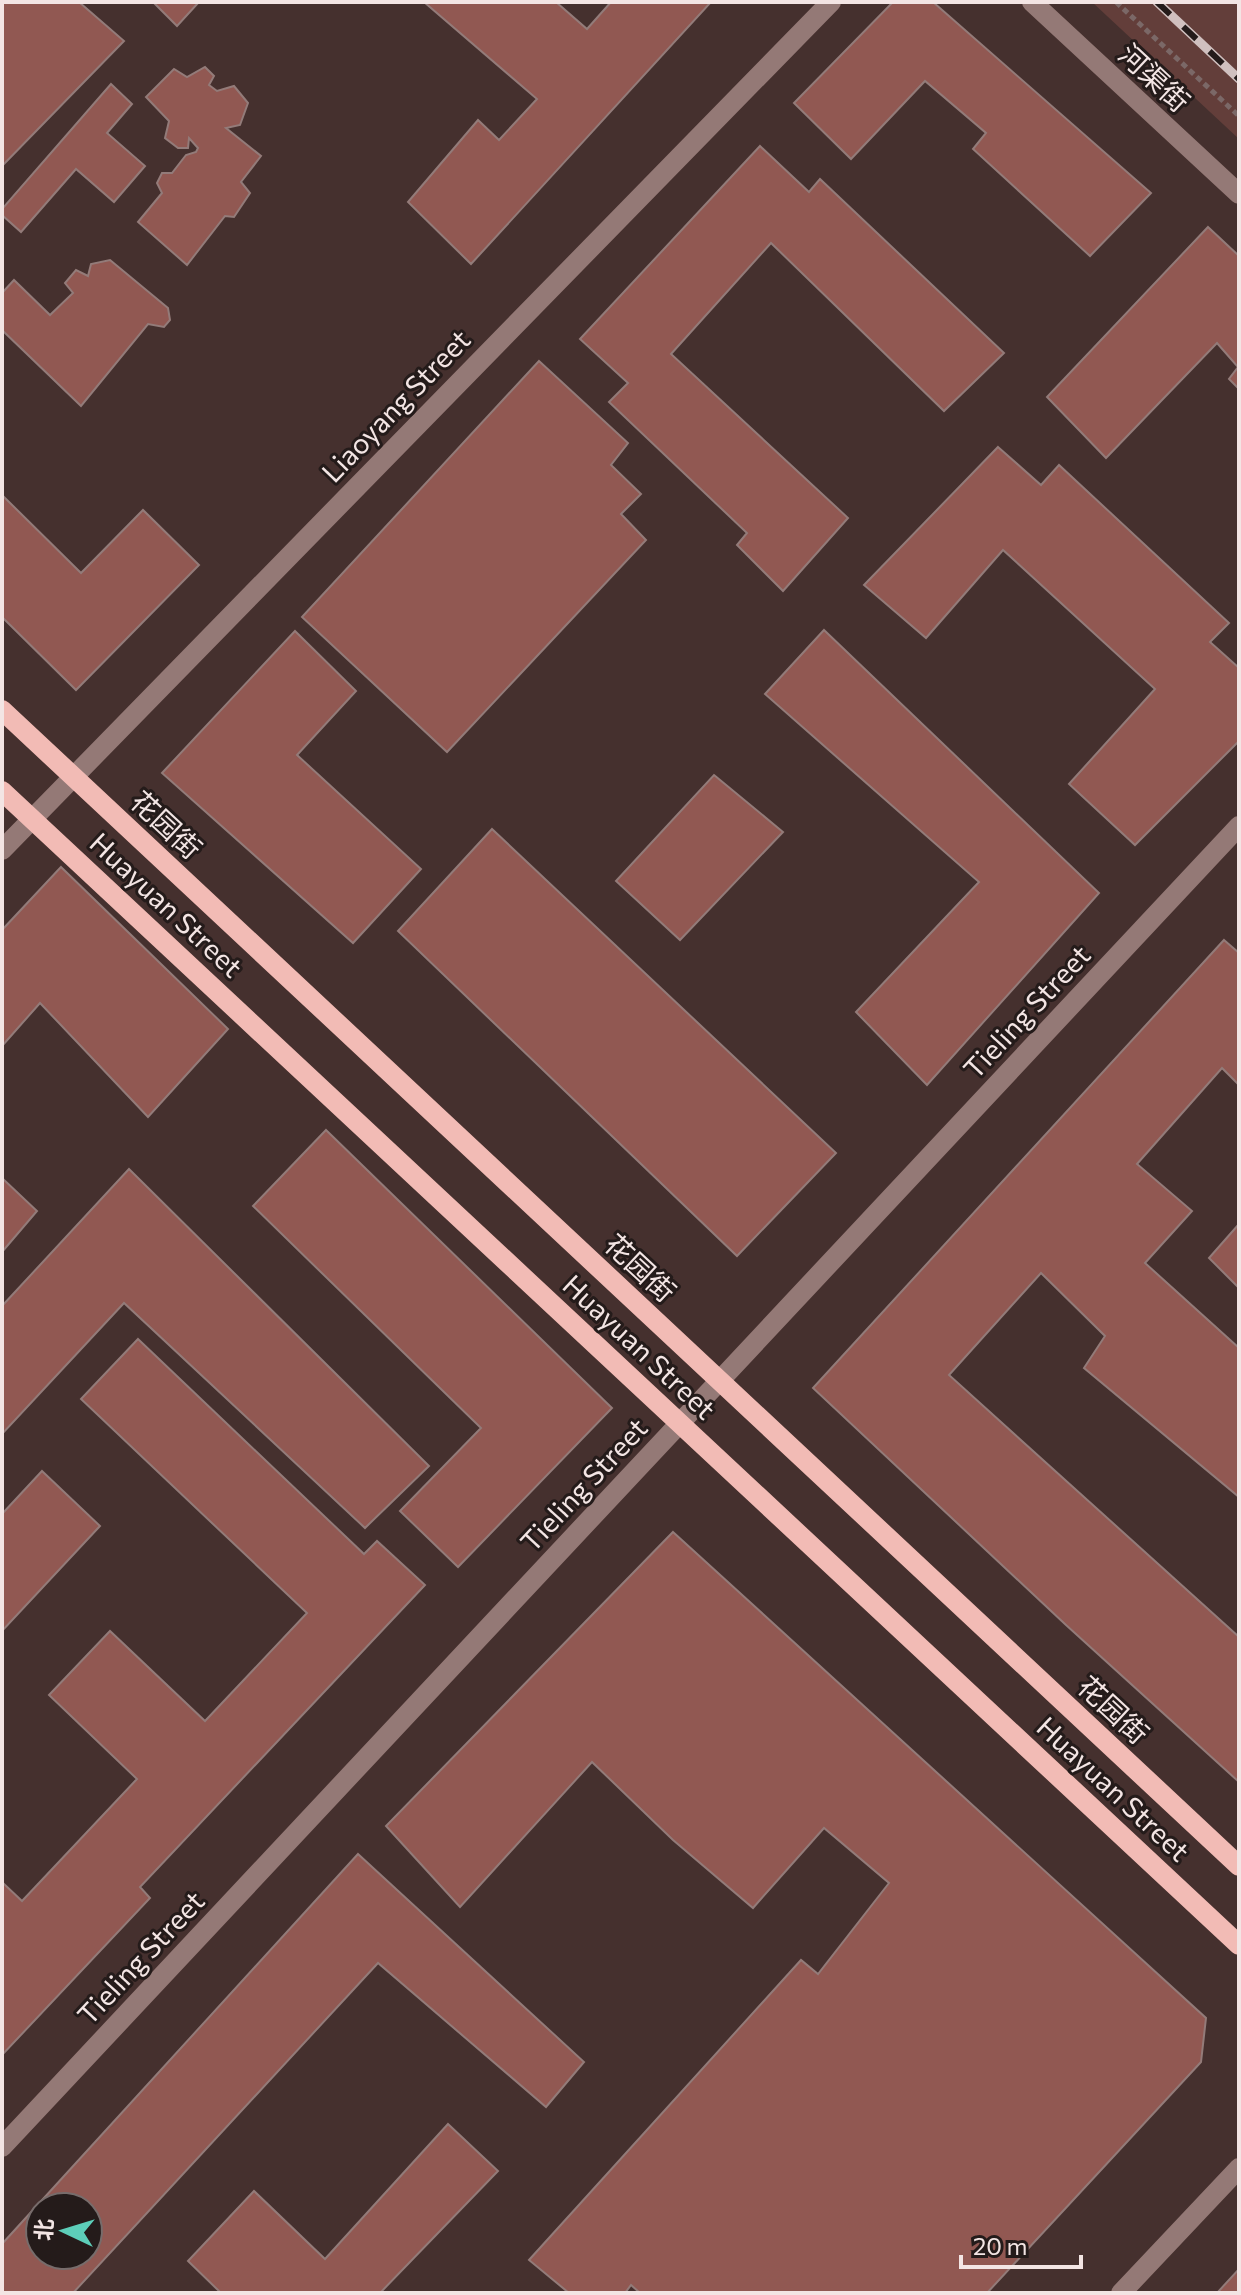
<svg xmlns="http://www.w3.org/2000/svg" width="1241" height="2295" font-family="Commissioner,'Noto Sans SC',sans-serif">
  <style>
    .green { fill: #633e3a }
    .building { fill: #915852; stroke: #937b79; stroke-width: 2; fill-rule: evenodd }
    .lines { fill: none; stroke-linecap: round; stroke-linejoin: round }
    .path { stroke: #7b6867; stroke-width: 5; stroke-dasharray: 6 4; stroke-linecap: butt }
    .minor { stroke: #947976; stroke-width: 20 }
    .major { stroke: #f2bbb5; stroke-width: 20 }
    .rail-casing { stroke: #d0c0bf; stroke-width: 9 }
    .rail { stroke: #241b1a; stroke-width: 6; stroke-dasharray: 18; stroke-linecap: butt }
    .labels { text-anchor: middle; stroke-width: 6; stroke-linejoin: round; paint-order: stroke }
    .street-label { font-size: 28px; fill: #f3e5e4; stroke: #241b1a }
  </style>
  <rect width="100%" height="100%" fill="#45302e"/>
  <!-- green -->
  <path class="green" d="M1092,2H1239V139Z"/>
  <!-- building -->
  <g class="building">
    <path d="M2,2H79L124,41L2,166Z"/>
    <path d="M153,2H199L177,26Z"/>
    <path d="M424,2H556L587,29L611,2H711L471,264L408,202L478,120L499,140L537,99Z"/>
    <path d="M893,2H933L1151,193L1090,256L973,149L986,133L925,81L851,159L794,103Z"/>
    <path d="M205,67L214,76L209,85L217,91L234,86L248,103L240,125L226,128L261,156L241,182L250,193L234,217L225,216L187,265L138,222L162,193L157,183L162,173H172L186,155L196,152L198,148L189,138L188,148H178L165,138L169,121L146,97L174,69L187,77Z"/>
    <path d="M111,84L132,104L107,133L145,166L114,202L76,169L21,232L2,215V209Z"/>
    <path d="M760,146L809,192L820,179L1004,353L944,411L771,243L671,354L848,518L783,591L737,545L747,533L609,402L628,383L580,339Z"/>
    <path d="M1208,227L1239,256V389L1229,379L1238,367L1217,343L1106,458L1047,397Z"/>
    <path d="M110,260L168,308L170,320L164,327L148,324L81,406L2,330V293L14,280L50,315L73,293L65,283L76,270L88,276L91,264Z"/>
    <path d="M539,361L628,443L611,465L641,494L621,514L646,540L447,752L302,617Z"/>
    <path d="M998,447L1041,485L1059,465L1229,623L1210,642L1239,668V741L1135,845L1069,784L1155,689L1003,550L926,638L864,585Z"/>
    <path d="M2,495L81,573L143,510L199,565L76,690L2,617Z"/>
    <path d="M824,630L1099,893L927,1085L856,1012L979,882L765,694Z"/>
    <path d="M295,631L356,691L297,755L421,869L353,943L162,773Z"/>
    <path d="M714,775L783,832L680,940L616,881Z"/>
    <path d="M492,829L836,1153L737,1256L398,931Z"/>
    <path d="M61,867L228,1029L148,1117L40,1003L2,1046V930Z"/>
    <path d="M1224,940L1239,953V1085L1222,1068L1137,1164L1192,1211L1145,1263L1239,1348V1497L1084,1368L1105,1336L1041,1273L949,1375L1239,1637V1782L1066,1625L813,1388Z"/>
    <path d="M326,1130L612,1408L458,1567L400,1511L481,1428L253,1206Z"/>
    <path d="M129,1169L429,1466L365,1528L124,1303L2,1434V1306Z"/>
    <path d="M2,1178L37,1211L2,1252Z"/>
    <path d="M1239,1224V1288L1209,1258Z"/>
    <path d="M138,1339L364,1554L377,1541L425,1585L140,1887L150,1898L2,2055V1882L22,1901L137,1779L49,1695L110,1631L205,1721L307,1613L81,1399Z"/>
    <path d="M42,1471L100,1526L2,1631V1514Z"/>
    <path d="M673,1532L1206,2018L1201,2062L987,2293H640L631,2285L625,2293H569L529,2260L801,1960L818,1974L889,1883L824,1828L753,1908L673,1840L592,1762L460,1907L386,1826Z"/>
    <path d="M358,1854L584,2062L546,2107L378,1963L73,2293H2V2244ZM40,2207H88V2255H40Z"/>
    <path d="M448,2124L498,2171L380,2293H221L188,2261L254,2191L325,2259Z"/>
    <path d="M1239,2269V2293H1217Z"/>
  </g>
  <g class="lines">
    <!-- path -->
    <path class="path" d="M1116,2L1239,116"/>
    <!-- minor -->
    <g class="minor">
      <path d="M1032,2L1239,194"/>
      <path d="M2,850L831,2"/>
      <path d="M2,2147L1239,826"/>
      <path d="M1121,2293L1239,2168"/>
    </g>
    <!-- major -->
    <g class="major">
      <path d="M2,710L1239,1866"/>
      <path d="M2,791L1239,1945"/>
    </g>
    <defs>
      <path id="rail" d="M1157,2L1239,79"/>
    </defs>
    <!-- rail casing -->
    <use href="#rail" class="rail-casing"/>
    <!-- rail -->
    <use href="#rail" class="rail"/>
  </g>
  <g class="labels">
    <!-- street labels -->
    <g class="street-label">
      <text transform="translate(1154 78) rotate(43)" y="10">河渠街</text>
      <text transform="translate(396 406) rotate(-46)" y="10">Liaoyang Street</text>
      <text transform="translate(166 825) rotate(43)" y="10">花园街</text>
      <text transform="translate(166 905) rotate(43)" y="10">Huayuan Street</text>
      <text transform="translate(1027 1012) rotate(-47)" y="10">Tieling Street</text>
      <text transform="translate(640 1268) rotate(43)" y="10">花园街</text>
      <text transform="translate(639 1347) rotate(43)" y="10">Huayuan Street</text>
      <text transform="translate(584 1485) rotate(-47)" y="10">Tieling Street</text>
      <text transform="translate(1113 1710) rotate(43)" y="10">花园街</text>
      <text transform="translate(1113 1789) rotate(43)" y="10">Huayuan Street</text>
      <text transform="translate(141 1958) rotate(-47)" y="10">Tieling Street</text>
    </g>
  </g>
  <!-- border -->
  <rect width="1241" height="2295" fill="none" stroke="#f3e5e4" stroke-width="8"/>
  <!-- north arrow -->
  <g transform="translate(64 2231) rotate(274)"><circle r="38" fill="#241b1a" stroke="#776c6b" stroke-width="2"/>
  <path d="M0-6L14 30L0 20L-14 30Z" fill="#5dceb9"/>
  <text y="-12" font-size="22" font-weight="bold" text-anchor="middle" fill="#f3e5e4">北</text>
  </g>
  <!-- scale -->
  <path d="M961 2255v12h120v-12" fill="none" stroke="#f3e5e4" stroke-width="4"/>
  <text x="973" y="2255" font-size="24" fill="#f3e5e4" stroke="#241b1a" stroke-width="6" paint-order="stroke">20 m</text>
</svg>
